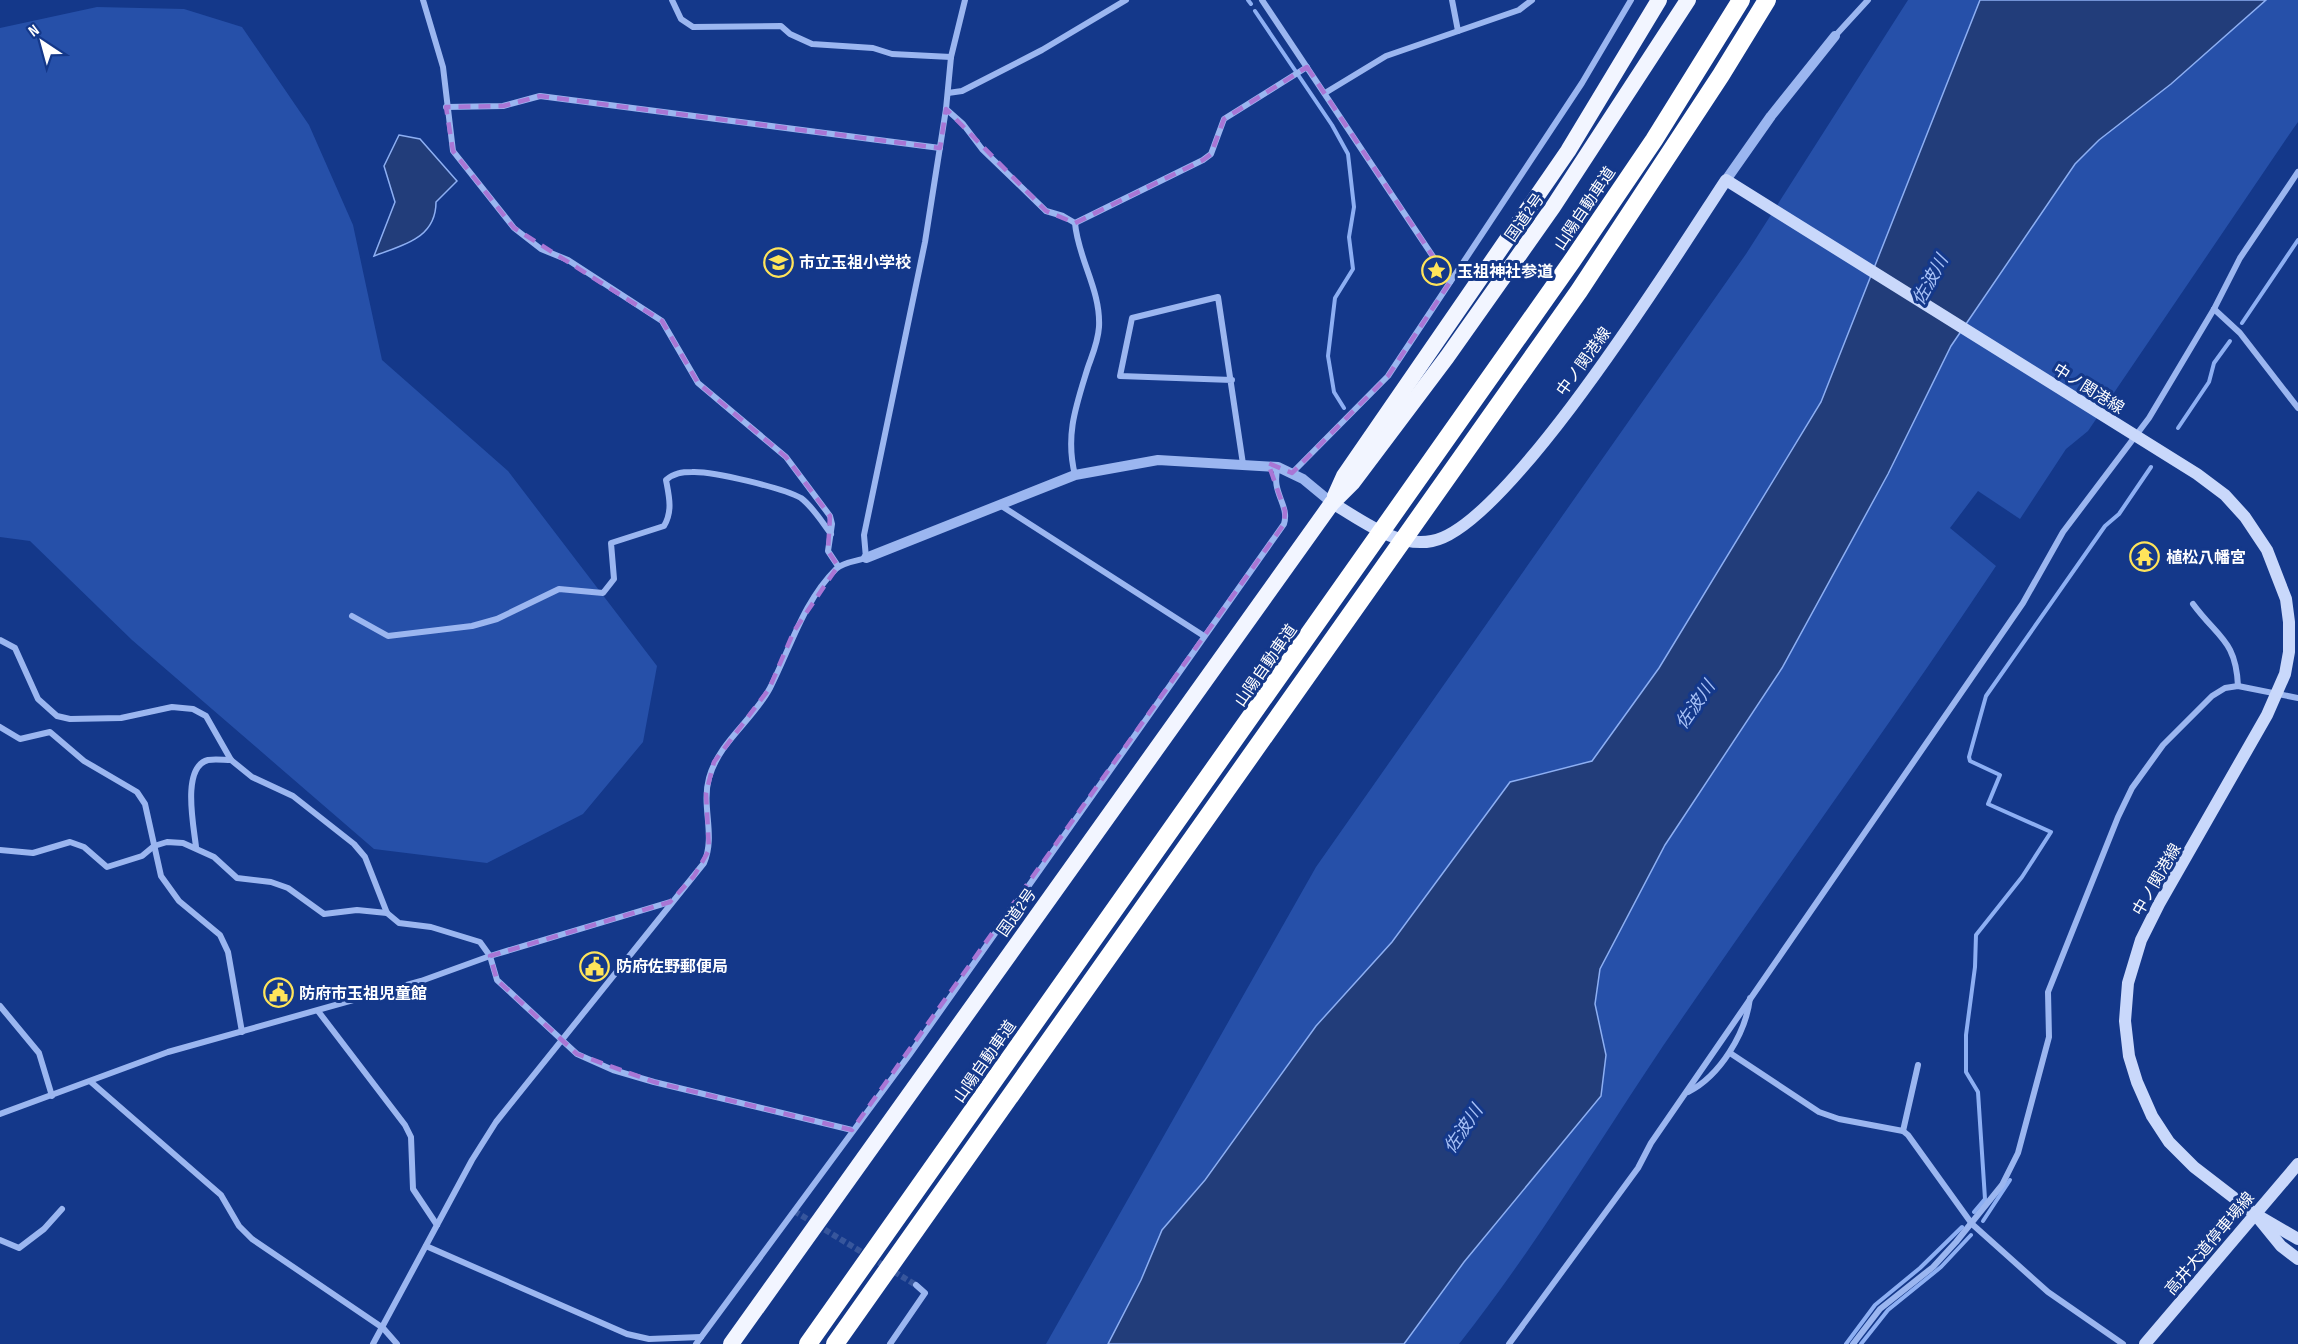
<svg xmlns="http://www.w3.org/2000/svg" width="2298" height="1344" font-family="'Sofia Sans Condensed','Noto Sans JP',sans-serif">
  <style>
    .green { fill: #2650a9 }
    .water { fill: #223d7a; stroke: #8daff3; stroke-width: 1.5 }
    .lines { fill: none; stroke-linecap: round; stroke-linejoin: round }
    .stream { stroke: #8daff3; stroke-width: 4 }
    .minor-tunnel { stroke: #37569c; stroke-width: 6; stroke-dasharray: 6 3; stroke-linecap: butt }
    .minor { stroke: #9bb6f0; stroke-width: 6 }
    .tertiary { stroke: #9bb6f0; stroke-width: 10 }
    .secondary { stroke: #c9d8fb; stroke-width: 12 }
    .trunk { stroke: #f2f5ff; stroke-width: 16 }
    .motorway { stroke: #fff; stroke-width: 18 }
    .marked { fill: none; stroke: #a976d5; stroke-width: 4.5; stroke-dasharray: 12 8; stroke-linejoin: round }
    .labels { text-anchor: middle; stroke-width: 6; stroke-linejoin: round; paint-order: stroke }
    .street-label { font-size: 16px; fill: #fff; stroke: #14388a }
    .poi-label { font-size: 16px; font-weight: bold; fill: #fff; stroke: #14388a; text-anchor: start }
    .water-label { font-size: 18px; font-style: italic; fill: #a7c1f7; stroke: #14388a }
  </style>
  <rect width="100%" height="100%" fill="#14388a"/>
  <!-- green -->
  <g class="green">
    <path d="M1908,0H1980L1821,402L1659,668L1592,761L1510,782L1392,942L1316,1026L1204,1180L1162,1230L1141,1280L1108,1344H1046L1316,867L1746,254Z"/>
    <path d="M2266,0H2298V122L2293,129L2088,431L2066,449L2020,519L1978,491L1950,528L1996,566C1888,728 1773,885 1663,1046C1596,1146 1534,1249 1459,1344H1404L1606,1055L1595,1004L1600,969L1665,845L1782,668L1888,474L1951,346L2075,164L2099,140L2171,84Z"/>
    <path d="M97,7L184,9L242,27L309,125L353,225L382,360L508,471L657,666L643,742L583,814L487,863L374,849L132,640L30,541L0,537V28Z"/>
  </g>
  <!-- water -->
  <g class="water">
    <path d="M1980,0H2266L2171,84L2099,140L2075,164L1951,346L1888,474L1782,668L1665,845L1600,969L1595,1004L1606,1055L1601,1096L1464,1262L1404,1344H1108L1141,1280L1162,1230L1205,1180L1316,1026L1392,942L1510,782L1592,761L1659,668L1821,402Z"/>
    <path d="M399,135L420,139L457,181L436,202C436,239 402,245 374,256L395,202L384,166Z"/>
  </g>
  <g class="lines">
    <!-- stream -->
    <g class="stream">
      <path d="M1248,0L1251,4"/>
      <path d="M1255,11L1332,125L1348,154L1354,207L1349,237L1353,269L1335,298L1328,356L1334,392L1344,408"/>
      <path d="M2242,323L2298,240"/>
      <path d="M2178,428L2209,382L2214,363L2230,341"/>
      <path d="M1974,1212L1985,1199L1978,1092L1966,1072V1035L1975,967L1976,935L2022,877L2051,832L1988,804L2000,775L1970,761L1969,757L1986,696L2105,526L2119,514L2151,467"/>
      <path d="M1983,1221L2010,1180"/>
      <path d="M1846,1344L1875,1305L1920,1268L1962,1227"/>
      <path d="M1861,1344L1888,1310L1941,1267L1971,1235"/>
    </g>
    <!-- minor-tunnel -->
    <path class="minor-tunnel" d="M794,1211L916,1285"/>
    <!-- minor -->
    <g class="minor">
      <path d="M423,0L443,67L453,151L514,228L541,249L568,260L662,321L698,383L786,457L830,516L832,524L828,551L838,566"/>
      <path d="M672,0L681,19L693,27L781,26L790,34L812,44L873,48L892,54L951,57"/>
      <path d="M1262,0L1450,282"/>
      <path d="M1452,0L1458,31"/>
      <path d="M1835,36L1868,0"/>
      <path d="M948,93L962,91L1042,50L1126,0"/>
      <path d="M1325,93L1386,56L1519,10L1532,0"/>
      <path d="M446,107L503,106L540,96L940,148"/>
      <path d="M946,109L963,124L982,149L1046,211L1063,216L1075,223"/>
      <path d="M1075,223L1203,160L1211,154L1224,119L1307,67"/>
      <path d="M1075,223C1078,259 1101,290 1099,327C1098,342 1093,353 1088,367C1076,406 1065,435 1075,475"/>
      <path d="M2214,309L2240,333L2298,408"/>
      <path d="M1232,380L1120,376L1132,318L1218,297L1243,464"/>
      <path d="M1292,473L1388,376L1582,83L1631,0"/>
      <path d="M1000,505L1204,636"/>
      <path d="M2193,604C2218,638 2236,640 2238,686"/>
      <path d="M352,616L388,636L472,626L497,619L559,589L603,593L614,579L611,543L664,526C673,511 669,496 666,480C674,473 682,472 692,472C713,471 783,488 801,498C813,507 822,522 831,534"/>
      <path d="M0,640L15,648L38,699L57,716L70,719L121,718L172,707L193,709L206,716L231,760L252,777L293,796L354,844L365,857L387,913L399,923L431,927L480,942L490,956L497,980L577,1054L613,1070L654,1082L852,1130"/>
      <path d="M0,727L20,739L50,732L84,761L137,792L145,804L161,876L179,901L220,935L228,952L242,1032"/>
      <path d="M196,847C194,827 181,767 208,760C215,759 224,760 231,760"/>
      <path d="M0,850L33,853L70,842L84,847L107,867L142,856L154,846L167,842L183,843L214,857L237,878L271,882L288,888L324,914L357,910L387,913"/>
      <path d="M0,1006L39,1053L52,1096"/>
      <path d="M318,1011L405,1125L411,1137L413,1189L437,1225"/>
      <path d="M1730,1053L1819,1112L1839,1119L1903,1131L1908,1135L1972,1224L2048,1292L2123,1344"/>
      <path d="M91,1082L221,1195L239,1226L252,1239L383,1328L397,1344"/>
      <path d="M1688,1092C1720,1076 1746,1033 1750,998"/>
      <path d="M0,1114L168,1052L421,981L490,956L670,902"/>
      <path d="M1903,1131L1918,1065"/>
      <path d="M0,1240L19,1248L44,1229L62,1209"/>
      <path d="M426,1246L627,1334L649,1339L701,1337"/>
      <path d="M373,1344L472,1160L496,1122L704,863C716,835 701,807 709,778C719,742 753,720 770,688C791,647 803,602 836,569C843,562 857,561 866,558L864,535L925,242L946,109L951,57L965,0"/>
      <path d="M696,1344L910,1054L1284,524C1290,504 1270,493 1278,467"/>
      <path d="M890,1344L925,1293L916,1285"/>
      <path d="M1509,1344L1638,1168L1651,1143L2023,603L2063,532L2149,418L2214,309L2240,258L2298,172"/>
      <path d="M1853,1344L1880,1309L1933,1267L1956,1242L2002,1185L2018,1153L2049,1037L2048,992L2118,817L2132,788L2163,745L2212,696L2225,688L2238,686L2298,698"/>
    </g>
    <!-- tertiary -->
    <g class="tertiary">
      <path d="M1726,180L1771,116L1835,36"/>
      <path d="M866,558L1075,475L1158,460L1278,467L1303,479L1332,503"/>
    </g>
    <!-- secondary -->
    <g class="secondary">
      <path d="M1332,503C1362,520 1396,548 1432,541C1507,528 1679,251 1726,180L2197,474L2225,495L2245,517L2267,550L2286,599L2289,622V652L2285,674L2267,715L2159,904L2141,940L2128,983L2125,1021L2129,1056L2137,1082L2152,1116L2169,1142L2194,1167L2255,1214L2298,1239"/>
      <path d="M2259,1219L2281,1246L2298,1259"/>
      <path d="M2145,1344L2298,1164"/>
    </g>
    <!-- trunk -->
    <g class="trunk">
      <path d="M1335,496L1344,476L1568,151L1659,0"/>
      <path d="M731,1344L1332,503L1353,482L1447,357L1553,207L1688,0"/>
    </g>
    <!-- motorway -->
    <g class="motorway">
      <path d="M808,1344L1572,261L1654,140L1741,0"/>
      <path d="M835,1344L1579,291L1721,75L1767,0"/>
    </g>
  </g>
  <!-- marked area -->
  <path class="marked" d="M1307,67L1450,282L1388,376L1292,473L1268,463L1285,511L1284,524L852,1130L654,1082L577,1054L497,980L490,956L670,902L694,876L709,850L706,793L714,762L769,689L794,631L838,566L828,551L830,516L786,457L698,383L662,321L514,228L453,151L446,107L503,106L540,96L940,148L946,109L1046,211L1075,223L1203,160L1211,154L1224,119Z"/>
  <!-- icons -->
  <defs>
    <symbol id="school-ring" viewBox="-11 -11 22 22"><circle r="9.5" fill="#14388a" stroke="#ffe45a" stroke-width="1.5"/><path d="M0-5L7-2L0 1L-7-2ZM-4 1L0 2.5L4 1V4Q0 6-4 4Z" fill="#ffe45a"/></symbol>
    <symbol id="sight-ring" viewBox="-11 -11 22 22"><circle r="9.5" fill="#14388a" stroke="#ffe45a" stroke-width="1.5"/><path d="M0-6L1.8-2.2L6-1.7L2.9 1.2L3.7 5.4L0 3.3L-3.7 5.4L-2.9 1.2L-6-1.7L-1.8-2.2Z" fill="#ffe45a"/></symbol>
    <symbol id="temple-ring" viewBox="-11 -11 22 22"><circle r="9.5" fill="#14388a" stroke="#ffe45a" stroke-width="1.5"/><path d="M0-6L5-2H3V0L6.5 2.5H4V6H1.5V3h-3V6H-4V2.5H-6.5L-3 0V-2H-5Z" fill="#ffe45a"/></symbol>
    <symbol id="civic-ring" viewBox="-11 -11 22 22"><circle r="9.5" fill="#14388a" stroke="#ffe45a" stroke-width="1.5"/><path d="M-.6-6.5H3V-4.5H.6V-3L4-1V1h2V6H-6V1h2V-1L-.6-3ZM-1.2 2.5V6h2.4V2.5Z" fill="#ffe45a"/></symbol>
  </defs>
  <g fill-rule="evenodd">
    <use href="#school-ring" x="762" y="246" width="33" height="33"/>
    <use href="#sight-ring" x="1420" y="254" width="33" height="33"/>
    <use href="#temple-ring" x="2128" y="540" width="33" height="33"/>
    <use href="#civic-ring" x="578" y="950" width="33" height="33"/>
    <use href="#civic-ring" x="262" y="976" width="33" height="33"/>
  </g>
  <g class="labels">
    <!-- street labels -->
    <g class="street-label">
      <text transform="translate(1584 208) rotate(-56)" y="6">山陽自動車道</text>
      <text transform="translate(1524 217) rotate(-55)" y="6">国道2号</text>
      <text transform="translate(1583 361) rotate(-54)" y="6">中ノ関港線</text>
      <text transform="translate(2089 388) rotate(32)" y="6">中ノ関港線</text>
      <text transform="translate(1265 665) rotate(-55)" y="6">山陽自動車道</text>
      <text transform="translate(2156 879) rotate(-60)" y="6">中ノ関港線</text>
      <text transform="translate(1016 912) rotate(-55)" y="6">国道2号</text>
      <text transform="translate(984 1061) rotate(-55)" y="6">山陽自動車道</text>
      <text transform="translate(2209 1243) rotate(-50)" y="6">高井大道停車場線</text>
    </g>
    <!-- poi labels -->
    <g class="poi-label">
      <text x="799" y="268">市立玉祖小学校</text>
      <text x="1457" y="277">玉祖神社参道</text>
      <text x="2166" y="563">植松八幡宮</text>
      <text x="616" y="972">防府佐野郵便局</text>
      <text x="299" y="999">防府市玉祖児童館</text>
    </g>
    <!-- water labels -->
    <g class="water-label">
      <text transform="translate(1930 280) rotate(-61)" y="6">佐波川</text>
      <text transform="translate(1695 705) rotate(-55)" y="6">佐波川</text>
      <text transform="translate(1463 1129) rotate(-56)" y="6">佐波川</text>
    </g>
  </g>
  <!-- north arrow -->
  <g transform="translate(42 42) rotate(324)" stroke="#14388a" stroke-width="4.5" paint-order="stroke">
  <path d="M0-4.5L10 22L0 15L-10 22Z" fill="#ffffff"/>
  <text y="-9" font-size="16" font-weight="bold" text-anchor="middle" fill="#ffffff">N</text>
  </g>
</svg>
